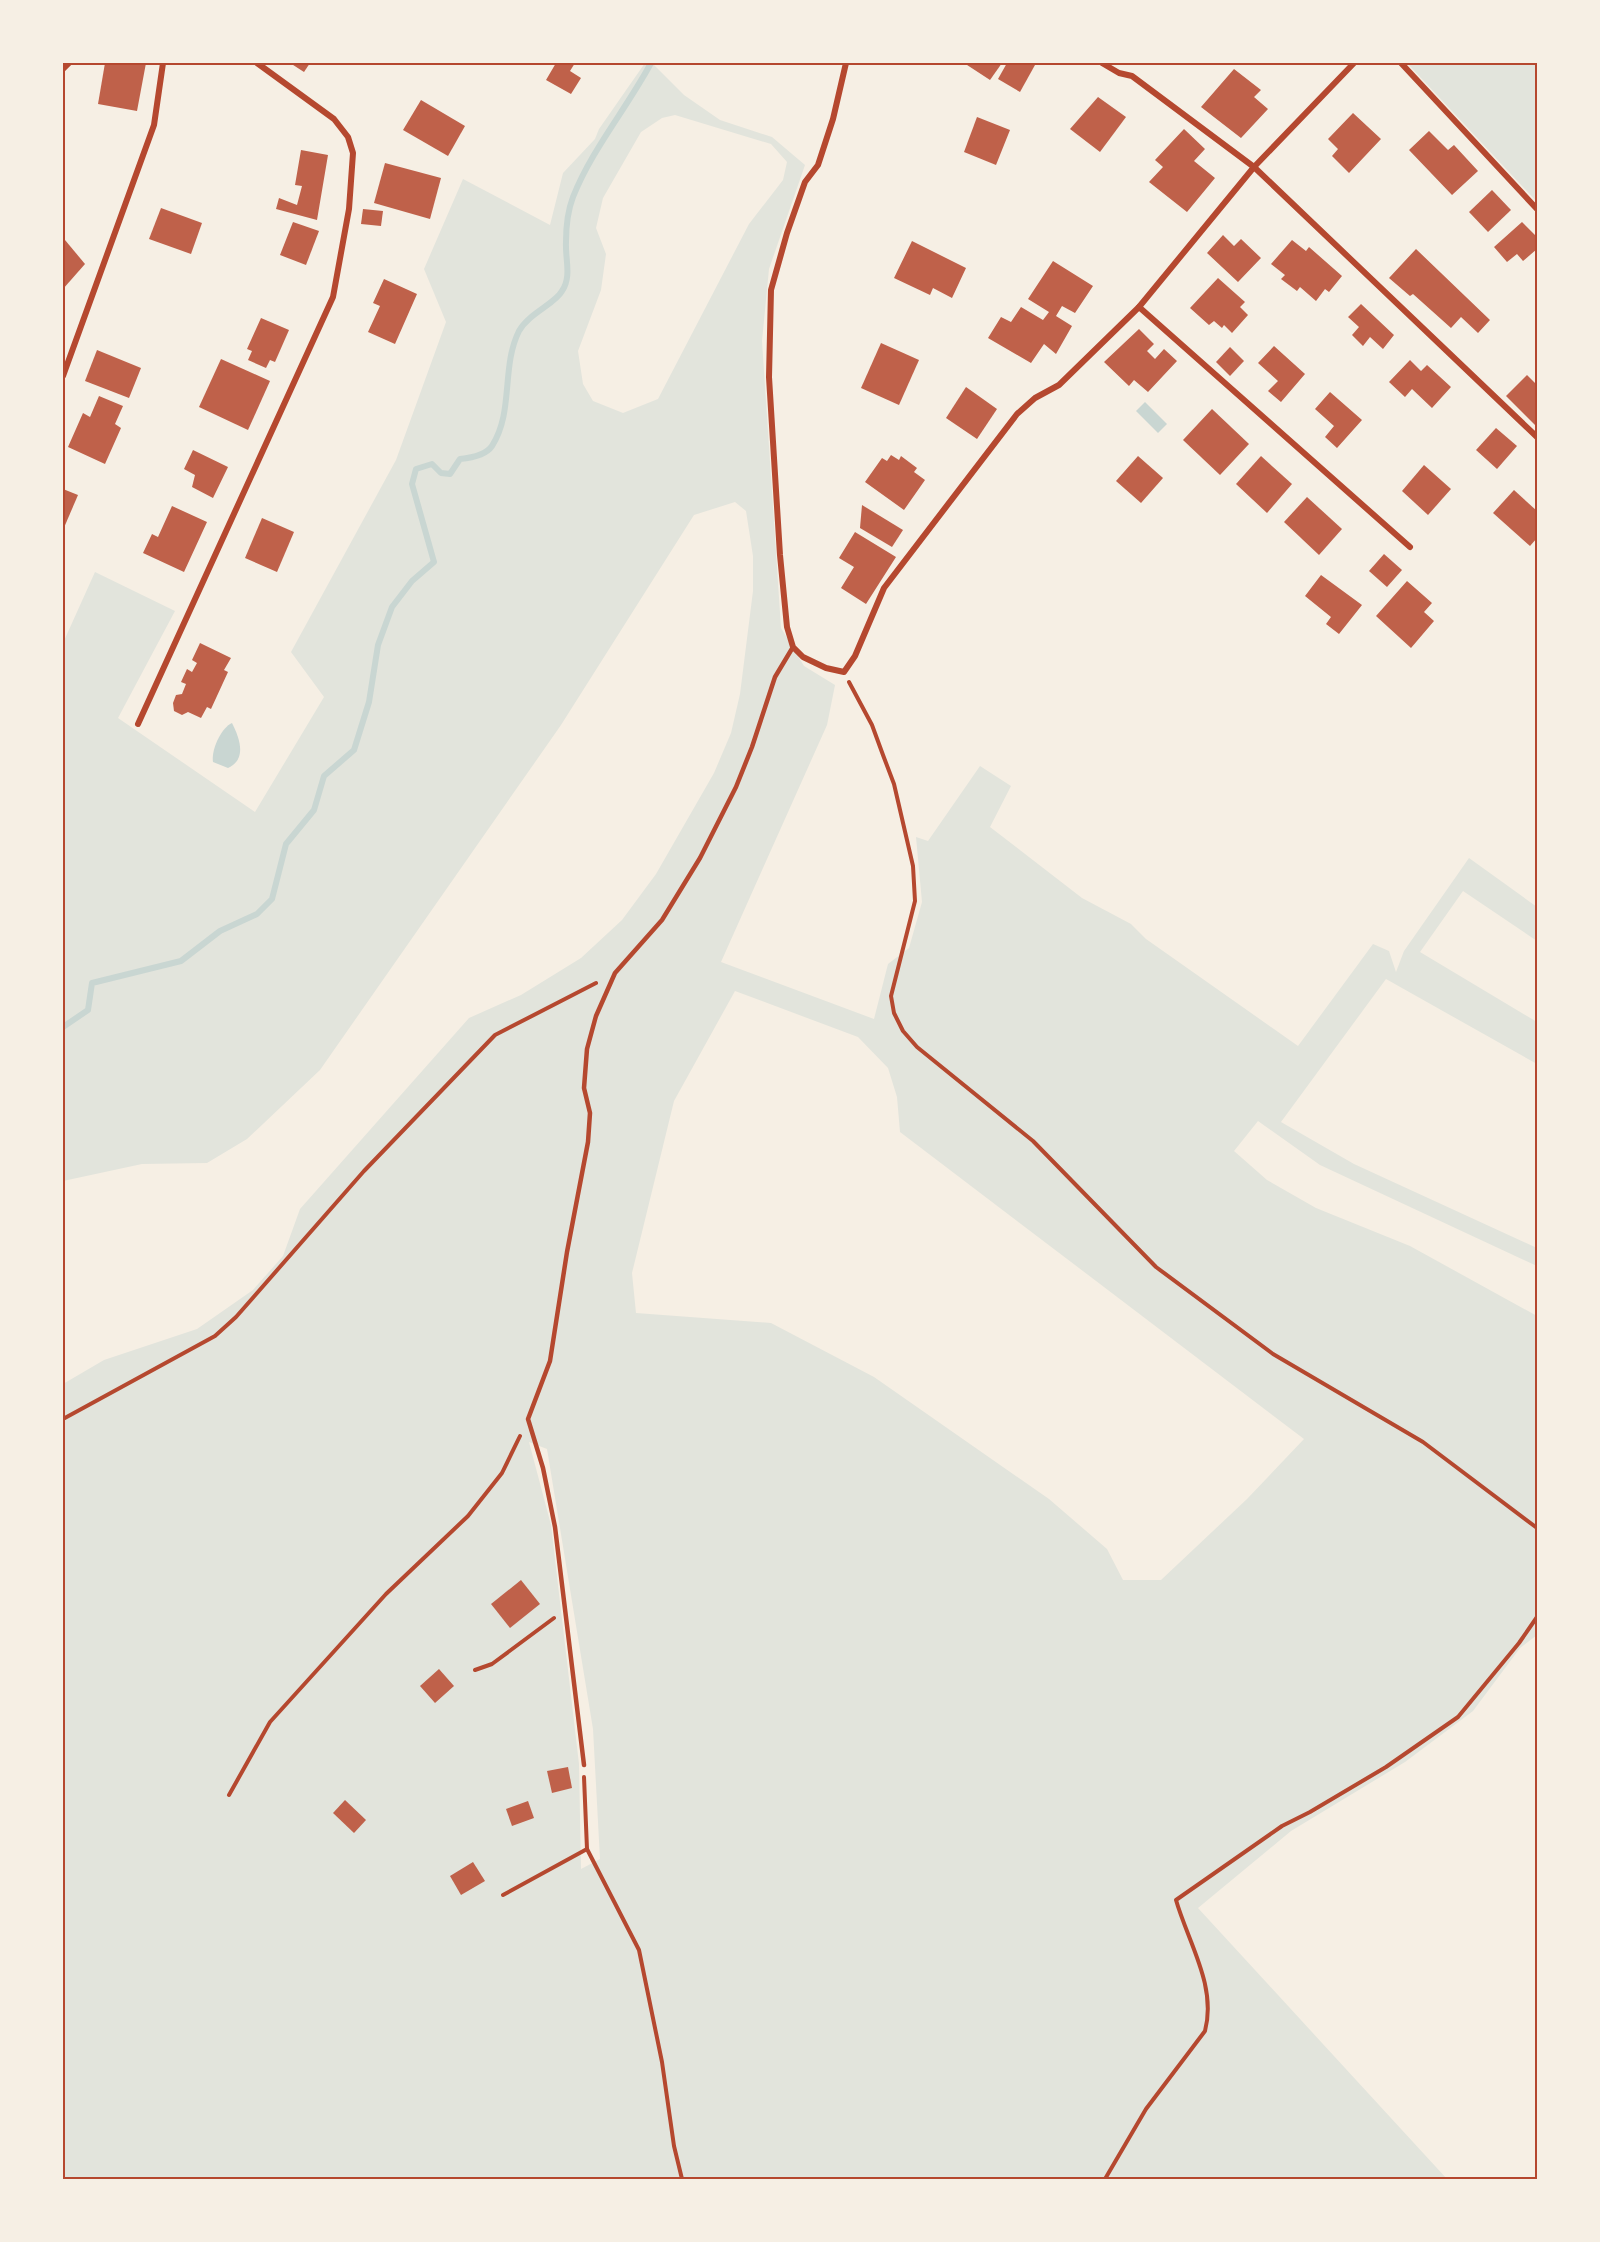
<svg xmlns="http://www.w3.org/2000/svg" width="1600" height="2242" font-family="Inter,sans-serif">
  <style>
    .green { fill: #e2e4dc; fill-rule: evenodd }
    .water { fill: #c9d6d2 }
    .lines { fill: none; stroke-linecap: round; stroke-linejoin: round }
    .stream { stroke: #c9d6d2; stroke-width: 6 }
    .building { fill: #bf614a }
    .path { stroke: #b5482f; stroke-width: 4 }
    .service { stroke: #b5482f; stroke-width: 4.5 }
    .minor { stroke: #b5482f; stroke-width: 6 }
    .neatline { fill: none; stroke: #b5482f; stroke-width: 2 }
  </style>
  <rect width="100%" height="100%" fill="#f6efe4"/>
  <!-- green -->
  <g class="green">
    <path d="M645,63H652L684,95L720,120L772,137L805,165L769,269L762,341L781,628L804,666L835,685L827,725L721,962L874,1019L888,964L909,948L922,902L916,837L928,841L980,766L1011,786L990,827L1082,898L1131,924L1146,939L1298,1046L1373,944L1389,951L1396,972L1404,951L1469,858L1537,907V941L1463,891L1420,952L1537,1022V1064L1386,979L1281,1122L1354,1164L1537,1248V1266L1320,1165L1258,1121L1234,1151L1267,1180L1316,1208L1410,1246L1537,1316V1635L1520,1648L1473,1711L1405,1762L1291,1831L1198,1908L1447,2179H63V1384L104,1360L197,1329L253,1290L283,1256L300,1209L469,1018L521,995L581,958L622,920L656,874L714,773L731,733L740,694L753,591V556L746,511L735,502L694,515L561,725L320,1070L247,1139L207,1163L142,1164L63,1181V643L95,572L175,611L118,718L255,812L324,697L291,652L396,460L446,322L424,269L463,179L550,225L563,173L595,139L599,129ZM675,115L771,144L787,162L783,180L749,224L658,399L623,413L593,401L583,384L578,351L601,290L606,254L596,228L603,198L641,132L662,118ZM735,991L858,1037L888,1068L897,1097L900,1132L1304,1439L1247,1499L1161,1580H1123L1107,1549L1049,1499L874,1377L771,1323L636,1313L632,1273L674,1101ZM529,1442L547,1449L593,1729L600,1859L581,1869L579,1764L551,1525Z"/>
    <path d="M1407,63H1537V202Z"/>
  </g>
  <!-- water -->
  <g class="water">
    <path d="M1145,402L1167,424L1158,433L1136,411Z"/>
    <path d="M232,723C240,739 247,759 228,768L213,762C211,750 221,728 232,723Z"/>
  </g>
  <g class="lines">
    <!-- stream -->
    <path class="stream" d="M63,1027L88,1010L92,983L181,961L220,931L257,914L272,899L286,844L314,810L324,776L354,750L369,702L378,645L392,607L412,581L434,562L412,484L416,469L432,464L441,473L450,474L460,459C470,458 486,455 492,446C514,412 501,367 519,331C529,313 555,304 562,291C572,276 565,259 566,242C566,229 568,210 573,197C592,149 627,108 651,63"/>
  </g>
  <!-- building -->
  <g class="building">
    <path d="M105,63H146L137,111L98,104Z"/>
    <path d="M290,63H310L304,72Z"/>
    <path d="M556,63H575L570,71L581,78L571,94L546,80Z"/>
    <path d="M964,63H1002L990,80Z"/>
    <path d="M1007,63L1035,65L1020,92L998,79Z"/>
    <path d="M1234,69L1261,90L1254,97L1268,109L1241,138L1201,107Z"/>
    <path d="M1098,97L1126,117L1100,152L1070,129Z"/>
    <path d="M421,100L465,126L448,156L403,130Z"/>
    <path d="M1353,113L1381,139L1349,173L1332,156L1338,149L1328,139Z"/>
    <path d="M977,117L1010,130L996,165L964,152Z"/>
    <path d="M1184,129L1205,149L1194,161L1215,178L1187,212L1149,182L1163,167L1155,160Z"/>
    <path d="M1429,131L1448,150L1454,145L1478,171L1452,195L1409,150Z"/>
    <path d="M301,150L328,155L317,220L276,209L279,198L297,205L302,186L295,185Z"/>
    <path d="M385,163L441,178L430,219L374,203Z"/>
    <path d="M1492,190L1511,210L1488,232L1469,212Z"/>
    <path d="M161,208L202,223L191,254L149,239Z"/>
    <path d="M363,209L383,211L381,226L361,224Z"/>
    <path d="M293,222L319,231L306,265L280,255Z"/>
    <path d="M1522,222L1537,237V249L1523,261L1517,254L1507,262L1494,247Z"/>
    <path d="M1223,235L1234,246L1241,239L1261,258L1238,282L1207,253Z"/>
    <path d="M65,240L85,264L63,289V243Z"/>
    <path d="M1292,240L1306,251L1309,247L1342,276L1329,292L1325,289L1316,301L1300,287L1297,291L1281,279L1285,275L1271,264Z"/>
    <path d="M912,241L966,268L952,298L933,288L930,295L894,278Z"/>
    <path d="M1416,249L1490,320L1478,333L1461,317L1451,328L1413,294L1410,296L1389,278Z"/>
    <path d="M1053,261L1093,286L1075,313L1062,306L1056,316L1072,326L1056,354L1044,344L1031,363L988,338L1001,317L1011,322L1021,307L1043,320L1049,312L1028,299Z"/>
    <path d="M1218,278L1245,302L1240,307L1248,315L1232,333L1224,325L1222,328L1214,321L1209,325L1190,308Z"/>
    <path d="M384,279L417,294L395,344L368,332L380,306L373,303Z"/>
    <path d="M1361,304L1394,335L1383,349L1370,337L1363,346L1352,335L1359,327L1348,317Z"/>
    <path d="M261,318L289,330L275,362L270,360L266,368L248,360L252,351L247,349Z"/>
    <path d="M1139,329L1154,344L1147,351L1155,359L1164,349L1177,361L1148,392L1134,380L1129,386L1104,362Z"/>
    <path d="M881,343L919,360L899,405L861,388Z"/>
    <path d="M1274,346L1305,374L1281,402L1268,391L1278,381L1258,363Z"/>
    <path d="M1230,347L1244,361L1230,376L1216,362Z"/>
    <path d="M97,350L141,368L129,398L85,381Z"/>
    <path d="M221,359L270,381L248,430L199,407Z"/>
    <path d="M1410,360L1421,371L1427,365L1451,387L1432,408L1412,389L1405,397L1389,382Z"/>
    <path d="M1527,375L1537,385V427L1506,396Z"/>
    <path d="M966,387L997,409L977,439L946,418Z"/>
    <path d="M1330,392L1362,420L1337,448L1325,437L1334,426L1315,409Z"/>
    <path d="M99,396L123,406L115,424L121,428L105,464L68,447L83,413L90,417Z"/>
    <path d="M1212,409L1249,444L1220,475L1183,440Z"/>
    <path d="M1496,428L1517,446L1497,469L1476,450Z"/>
    <path d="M193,450L228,467L213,498L192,487L195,475L184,469Z"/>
    <path d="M891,455L899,460L901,456L917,468L914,472L925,480L904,510L865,482L882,458L887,461Z"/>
    <path d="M1138,456L1163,478L1141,503L1116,481Z"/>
    <path d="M1261,456L1292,484L1267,513L1236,484Z"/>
    <path d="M1424,465L1451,489L1428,515L1402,491Z"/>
    <path d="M63,489L78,495L63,530Z"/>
    <path d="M1514,490L1537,511V538L1530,546L1493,513Z"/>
    <path d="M1307,497L1342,529L1319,555L1284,522Z"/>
    <path d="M862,505L903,530L892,547L860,528Z"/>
    <path d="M172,506L207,522L184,572L143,553L152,534L158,537Z"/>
    <path d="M262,518L294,532L277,572L245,558Z"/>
    <path d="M855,532L896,557L866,604L841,588L854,567L839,558Z"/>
    <path d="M1384,554L1402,570L1387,587L1369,571Z"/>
    <path d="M1321,575L1362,605L1339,634L1326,624L1331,617L1305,596Z"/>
    <path d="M1407,581L1432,603L1424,612L1434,621L1411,648L1376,616Z"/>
    <path d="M200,643L231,658L224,670L228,672L211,709L207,707L201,718L188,712L182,715L174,711L173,703L176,695L182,694L186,684L181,682L187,669L192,672L197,663L192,660Z"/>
    <path d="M521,1580L540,1604L510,1628L491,1604Z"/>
    <path d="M439,1669L454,1686L435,1703L420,1686Z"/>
    <path d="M568,1767L572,1788L552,1793L547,1771Z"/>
    <path d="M345,1800L366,1820L354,1833L333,1813Z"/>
    <path d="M528,1801L534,1818L512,1826L506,1809Z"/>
    <path d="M473,1862L485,1881L461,1895L450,1876Z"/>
  </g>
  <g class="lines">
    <!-- path -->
    <g class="path">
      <path d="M849,682L872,725L883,755L894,784L913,866L915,901L891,996L894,1013L903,1031L917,1047L1033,1141L1156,1267L1273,1354L1423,1442L1537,1528"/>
      <path d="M63,1419L215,1336L236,1317L364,1171L495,1035L596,983"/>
      <path d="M475,1670L492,1664L554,1618"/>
      <path d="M584,1777L587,1849L639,1950L662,2062L674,2146L682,2179"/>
      <path d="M229,1795L270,1722L386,1594L468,1516L502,1473L520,1436"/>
      <path d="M503,1895L587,1849"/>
      <path d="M1105,2179L1146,2109L1205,2031C1217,1986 1188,1942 1176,1900L1282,1826L1310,1812L1386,1767L1458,1717L1519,1643L1537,1617"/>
    </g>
    <!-- service -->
    <path class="service" d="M584,1765L555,1527L543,1468L528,1419L550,1361L567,1252L588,1142L590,1113L584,1088L587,1049L596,1016L615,973L662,920L700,858L736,787L752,747L775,677L793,647"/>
    <!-- minor -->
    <g class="minor">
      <path d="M846,63L833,119L818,165L805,182L787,233L771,290L769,377L780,555L787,627L793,647L803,657L826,668L844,672L855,656L884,588L1017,414L1035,398L1059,385L1139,307L1254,167L1354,63"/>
      <path d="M1102,63L1119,73L1132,76L1254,167L1537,437"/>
      <path d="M1401,63L1537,209"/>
      <path d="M63,69L69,63"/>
      <path d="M1139,307L1410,547"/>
      <path d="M63,376L154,125L163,63"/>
      <path d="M138,724L333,297L349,209L353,153L348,137L334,119L257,63"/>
    </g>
  </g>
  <!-- border -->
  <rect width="1600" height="2242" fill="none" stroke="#f6efe4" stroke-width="129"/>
  <rect x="64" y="64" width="1472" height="2114" class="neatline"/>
</svg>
